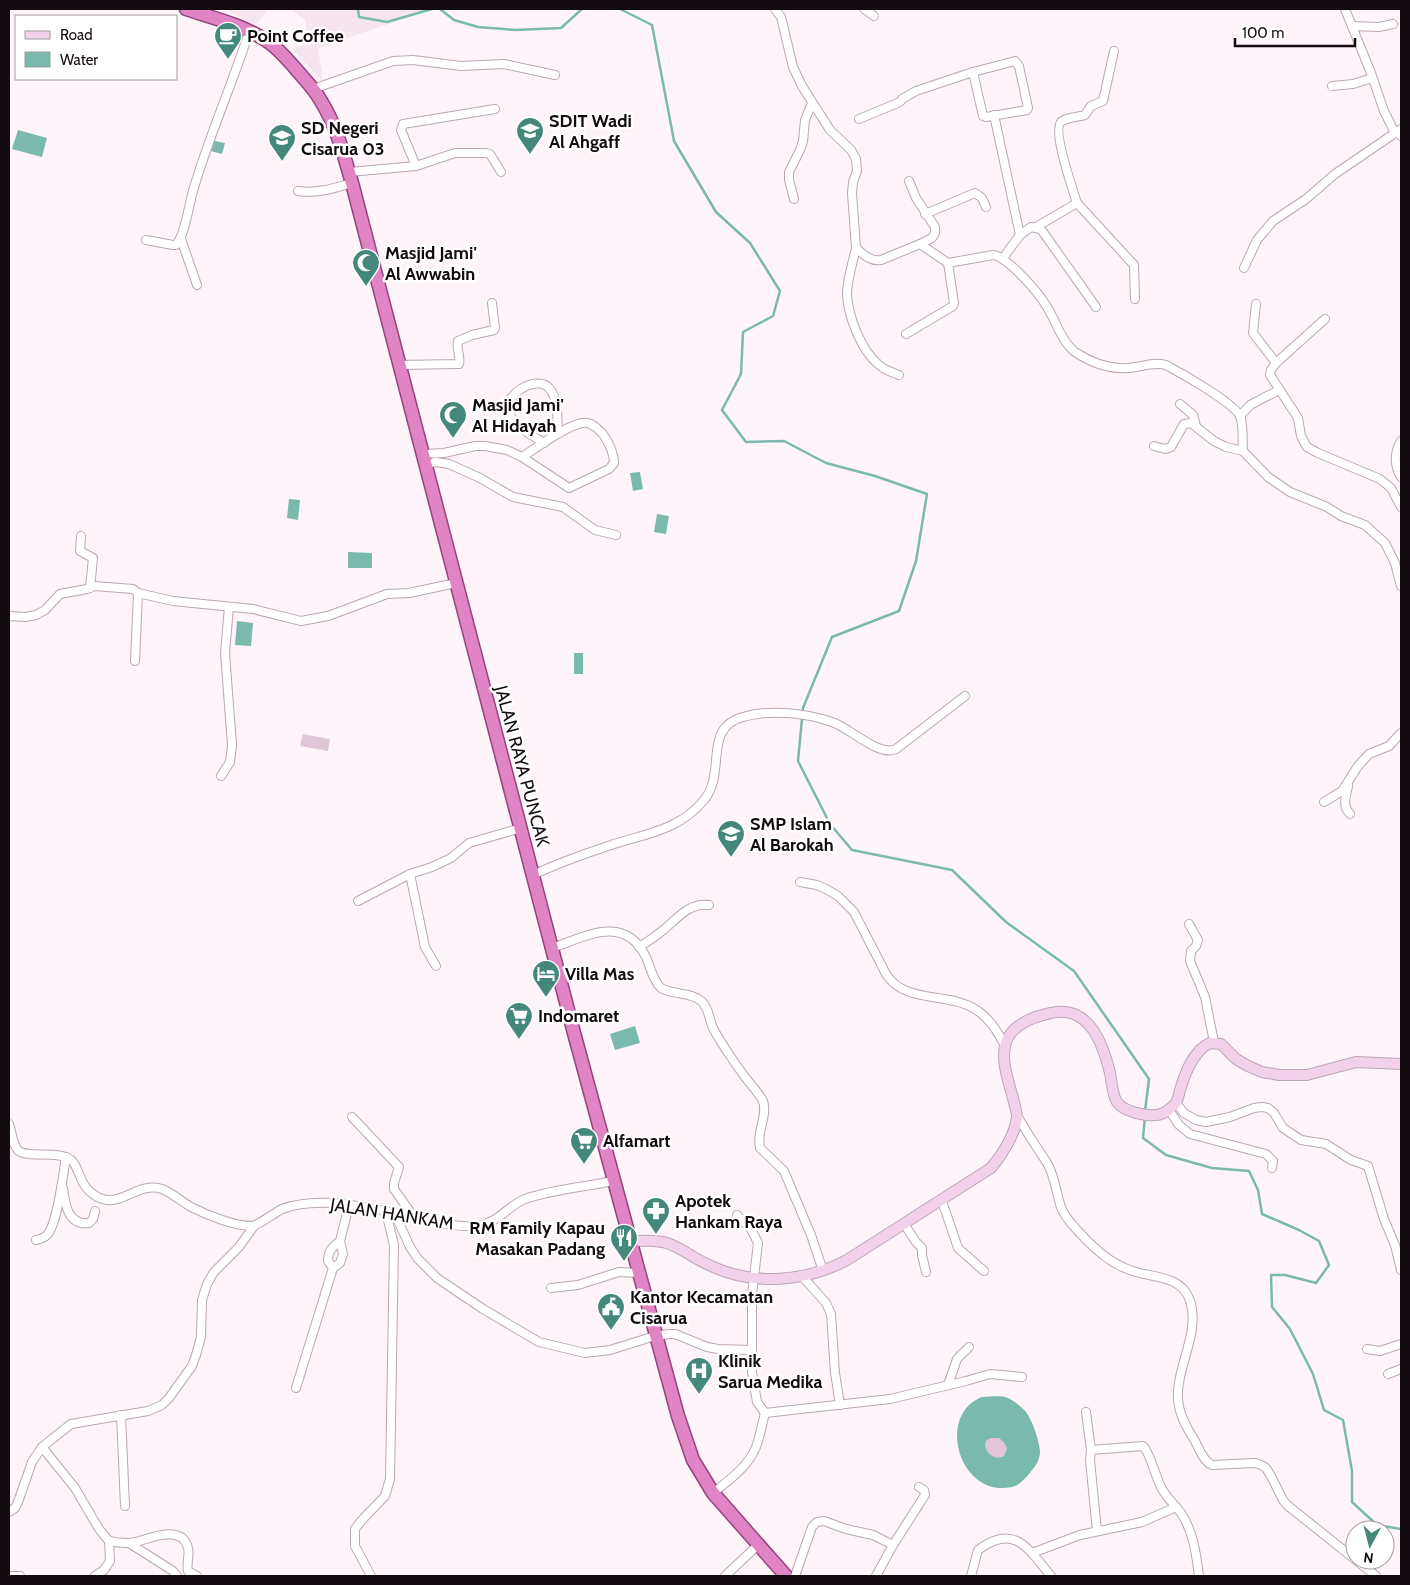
<svg xmlns="http://www.w3.org/2000/svg" width="1410" height="1585" font-family="Cabin,sans-serif">
  <style>
    .built { fill: #f6e5ef }
    .green { fill: #e3c5d8 }
    .water { fill: #79baad; fill-rule: evenodd }
    .lines { fill: none; stroke-linecap: round; stroke-linejoin: round }
    .stream { stroke: #79baad; stroke-width: 2.5 }
    .minor-casing { stroke: #bca6b4; stroke-width: 10 }
    .secondary-casing { stroke: #bca6b4; stroke-width: 12 }
    .trunk-casing { stroke: #93467d; stroke-width: 15 }
    .minor { stroke: #fff; stroke-width: 8 }
    .secondary { stroke: #f3d1ea; stroke-width: 10 }
    .trunk { stroke: #e084c6; stroke-width: 12 }
    .labels { text-anchor: middle; stroke-width: 5; stroke-linejoin: round; paint-order: stroke }
    .poi-label { font-size: 18px; font-weight: bold; fill: #120b10; stroke: #fff; text-anchor: start }
    .street-label { font-size: 18px; fill: #120b10; stroke: #fff }
  </style>
  <rect width="100%" height="100%" fill="#fef4fa"/>
  <!-- built -->
  <g class="built">
    <path d="M223,9H268L256,25Z"/>
    <path d="M290,9H432L318,48L323,82L292,49L309,43L305,20Z"/>
  </g>
  <!-- green -->
  <g class="green">
    <path d="M303,734L330,739L328,751L300,746Z"/>
    <path d="M991,1438H999L1004,1443L1007,1448L1004,1456C995,1460 987,1455 985,1445L986,1441Z"/>
  </g>
  <!-- water -->
  <g class="water">
    <path d="M18,130L47,138L42,157L12,149Z"/>
    <path d="M210,140L225,143L222,154L207,150Z"/>
    <path d="M640,472L643,489L633,491L630,473Z"/>
    <path d="M289,499L300,500L298,520L287,518Z"/>
    <path d="M657,514L669,516L666,534L654,532Z"/>
    <path d="M348,552L372,553V568H348Z"/>
    <path d="M237,621L253,623L251,646L235,645Z"/>
    <rect x="574" y="653" width="9" height="21"/>
    <path d="M635,1026L640,1043L615,1050L610,1034Z"/>
    <path d="M982,1397C989,1397 1001,1395 1008,1398C1014,1401 1022,1407 1026,1412C1032,1420 1040,1442 1040,1452C1040,1457 1037,1465 1033,1469C1029,1474 1025,1479 1020,1483C1014,1488 1006,1488 998,1488C955,1483 940,1413 982,1397ZM991,1438H999L1004,1443L1007,1448L1004,1456C995,1460 987,1455 985,1445L986,1441Z"/>
  </g>
  <g class="lines">
    <!-- stream -->
    <g class="stream">
      <path d="M358,9L359,17L387,22L432,9"/>
      <path d="M440,9L454,20L478,27L515,30L561,28L582,9"/>
      <path d="M620,9L652,25L674,141L716,212L750,243L780,291L773,316L743,332L741,374L722,410L746,442L784,441L826,463L875,476L927,494L916,561L899,611L832,637L803,708L798,761L830,824L852,850L952,870L1006,922L1074,971L1149,1079L1145,1111"/>
      <path d="M1145,1116L1143,1138L1166,1155L1212,1168L1249,1171L1258,1190L1262,1214L1299,1230L1319,1241L1329,1265L1316,1283L1285,1275H1271L1272,1307L1290,1329L1313,1374L1324,1410L1343,1420L1352,1471V1502L1377,1525L1401,1529"/>
    </g>
    <defs>
      <g id="minor">
        <path d="M775,9L781,17L793,67L802,86L830,130L851,150L856,159L857,171L853,182L852,193L856,248C864,255 871,262 881,260L920,244L948,263L993,255C1008,257 1039,293 1047,307C1056,321 1061,341 1075,352C1093,364 1114,371 1136,367C1146,365 1156,362 1166,365C1181,373 1234,403 1240,416C1244,426 1242,440 1243,451"/>
        <path d="M864,9L874,16"/>
        <path d="M1345,9L1371,73L1384,111L1393,129L1401,136"/>
        <path d="M1352,26L1379,27L1393,24"/>
        <path d="M1015,61L1019,66L1028,108L1027,110L986,117L983,116L973,72Z"/>
        <path d="M1332,86L1353,84L1372,78"/>
        <path d="M313,89L393,61L413,60L461,66L504,64L555,75"/>
        <path d="M994,115L1020,235"/>
        <path d="M859,119L900,102L902,99L916,91L973,72"/>
        <path d="M416,166L401,130L403,124L495,109"/>
        <path d="M349,172L416,166L455,153H486L490,154L501,172"/>
        <path d="M909,181L916,198L935,227V233L932,238L920,244"/>
        <path d="M298,191C316,194 335,188 352,183"/>
        <path d="M794,199L789,180V172L800,150L803,141L805,120L812,103"/>
        <path d="M1077,203C1073,190 1051,128 1062,121C1068,117 1079,117 1085,115L1091,106L1103,101L1114,51"/>
        <path d="M925,214L975,193L982,198L986,207"/>
        <path d="M1036,227L1077,203L1134,265L1135,299"/>
        <path d="M181,239L197,285"/>
        <path d="M146,240L173,245H176C185,236 189,204 193,191C209,136 232,85 249,32"/>
        <path d="M856,248C853,262 847,279 847,294C848,316 861,350 878,364C884,370 891,372 899,375"/>
        <path d="M1003,258L1020,235L1031,227L1040,229L1043,232L1096,307"/>
        <path d="M1244,268L1257,240L1273,221L1306,199L1335,174L1401,129"/>
        <path d="M1256,304L1253,333L1276,363"/>
        <path d="M1325,319L1276,363L1271,370L1270,375L1298,418L1301,436L1307,447L1318,453L1380,479L1391,488L1401,507"/>
        <path d="M906,334L953,306L954,303L948,263"/>
        <path d="M399,365L459,364C461,357 456,349 458,341L472,335L494,330L495,328L492,303"/>
        <path d="M1180,404L1193,415L1196,426"/>
        <path d="M1240,416L1250,405L1279,390"/>
        <path d="M1401,441C1394,452 1394,466 1401,477"/>
        <path d="M544,443C532,435 517,428 510,415C499,395 538,374 549,388C559,399 557,420 558,434"/>
        <path d="M1154,446L1165,449L1171,447L1184,424L1191,423L1214,441L1226,447L1243,451L1268,477L1290,492L1327,507L1341,516L1365,525L1385,543L1395,563L1401,586"/>
        <path d="M423,454L444,453L475,446H485L507,450L522,457L569,488L609,469L614,463C614,452 609,443 603,434C599,430 594,424 587,423C573,420 535,449 522,457"/>
        <path d="M426,464L436,462L449,464L480,478L513,497L563,507L595,530L616,535"/>
        <path d="M81,536L80,551L93,558L90,588"/>
        <path d="M9,616L25,617L36,615L45,610L60,594L87,589L94,586L133,589L138,593L173,601L253,609L301,621L328,616L387,594L409,593L456,583"/>
        <path d="M135,661L138,593"/>
        <path d="M221,776L230,762L232,745L225,653L229,607"/>
        <path d="M1348,786C1346,796 1342,806 1350,814"/>
        <path d="M1324,802L1342,791L1358,766L1369,754L1389,746L1401,733"/>
        <path d="M410,874L425,947L436,966"/>
        <path d="M533,875C558,863 584,854 611,845C645,834 680,830 704,800C727,772 702,728 743,717C769,709 807,713 832,722C852,729 878,757 896,749L965,696"/>
        <path d="M800,882L817,885L826,889L838,896L854,912L886,974C905,1005 951,991 978,1011C990,1019 998,1032 1004,1044"/>
        <path d="M358,901L410,874L432,867L451,858L469,843L521,828"/>
        <path d="M1189,924L1198,940L1196,946L1191,951L1190,961L1205,997L1214,1042"/>
        <path d="M639,947C647,942 655,937 662,931C677,919 689,902 709,905"/>
        <path d="M552,948C585,937 624,913 646,957C650,966 653,981 661,988C673,995 691,992 701,1001C709,1007 709,1020 713,1028C722,1045 734,1062 745,1077C751,1085 758,1092 763,1101C768,1117 756,1131 760,1148L784,1171L811,1235L823,1271"/>
        <path d="M1176,1103L1184,1113L1196,1120L1206,1122L1230,1117L1254,1108L1262,1107L1268,1108L1274,1113L1283,1128L1301,1140L1326,1144L1351,1160L1368,1166L1384,1219L1395,1245L1401,1270"/>
        <path d="M1169,1110L1179,1125L1190,1134L1266,1154L1273,1161L1272,1168"/>
        <path d="M1017,1115C1026,1132 1037,1147 1047,1163C1055,1176 1056,1193 1061,1207C1065,1220 1092,1246 1103,1255C1112,1262 1123,1268 1133,1271C1153,1278 1179,1275 1189,1298C1202,1331 1176,1366 1178,1399C1179,1415 1187,1428 1195,1441C1199,1449 1204,1462 1212,1465L1255,1463L1261,1465L1266,1468L1271,1476L1283,1500L1287,1505L1376,1576"/>
        <path d="M352,1117L399,1167L394,1183V1189L413,1216"/>
        <path d="M9,1124C12,1132 12,1142 17,1149C25,1160 56,1149 71,1160C76,1164 77,1170 80,1176C84,1188 94,1198 107,1200C125,1202 141,1182 162,1189C172,1193 181,1201 191,1207C207,1215 234,1226 252,1226C259,1225 274,1213 282,1209C297,1203 317,1202 334,1203C360,1205 386,1212 412,1216C433,1220 454,1228 476,1226C499,1223 506,1207 525,1199C553,1189 585,1187 614,1181"/>
        <path d="M63,1188C65,1204 68,1226 89,1223L93,1219L95,1211"/>
        <path d="M942,1201L958,1248L984,1271"/>
        <path d="M395,1214L410,1247L418,1259L437,1278L483,1309L539,1342L585,1353L610,1350L655,1336L669,1334H675L707,1347L718,1349L751,1350"/>
        <path d="M737,1215L751,1229L758,1243L752,1294V1372L757,1402L765,1413"/>
        <path d="M904,1224L916,1242L922,1248V1255L926,1272"/>
        <path d="M36,1240C41,1239 44,1238 47,1235C58,1223 63,1174 66,1157"/>
        <path d="M333,1268L328,1261C328,1251 332,1247 340,1241"/>
        <path d="M801,1275L826,1303L831,1314L835,1373L840,1405"/>
        <path d="M551,1288L578,1285L619,1272L639,1273"/>
        <path d="M1367,1349L1380,1351L1401,1344"/>
        <path d="M1388,1374L1401,1369"/>
        <path d="M948,1385L957,1359L969,1347"/>
        <path d="M296,1388L333,1268L340,1263L343,1254L340,1241L349,1205"/>
        <path d="M1086,1412L1091,1450"/>
        <path d="M765,1413L890,1399L966,1381L990,1374L1022,1377"/>
        <path d="M121,1415L125,1506"/>
        <path d="M42,1447L75,1488L99,1529L109,1541C118,1543 127,1544 136,1542C151,1538 182,1524 188,1548C190,1555 186,1563 188,1571L197,1576"/>
        <path d="M713,1493C729,1480 748,1467 756,1447C760,1437 762,1424 765,1413"/>
        <path d="M9,1512L15,1508L18,1502L32,1462L42,1447L71,1424L148,1411L162,1405L169,1398L192,1366L196,1355L201,1337L202,1300L207,1284L214,1272L239,1247L254,1226"/>
        <path d="M1097,1531L1090,1460L1091,1450L1143,1446C1150,1452 1156,1479 1162,1489C1167,1498 1175,1505 1181,1513C1194,1533 1196,1554 1199,1576"/>
        <path d="M129,1543L173,1571L177,1576"/>
        <path d="M893,1545L925,1495L924,1490L919,1487"/>
        <path d="M1032,1553L1080,1535L1142,1522L1176,1507"/>
        <path d="M9,1576H20"/>
        <path d="M95,1576L104,1570L110,1561L109,1541"/>
        <path d="M371,1576L355,1546V1529L361,1521L385,1496L390,1479L394,1245L386,1212"/>
        <path d="M725,1576L758,1545"/>
        <path d="M795,1576L812,1527L817,1522L824,1521L846,1529L873,1535L893,1545L876,1576"/>
        <path d="M971,1576L978,1550C1015,1522 1029,1550 1051,1576"/>
      </g>
      <path id="secondary" d="M630,1242C674,1236 676,1250 711,1266C754,1286 806,1282 847,1260L991,1168C1002,1155 1015,1135 1017,1117C1017,1112 1015,1107 1014,1102C1009,1081 996,1053 1011,1033C1021,1021 1036,1016 1051,1013C1089,1004 1103,1044 1110,1073C1112,1082 1112,1095 1117,1102C1124,1112 1145,1116 1156,1115C1162,1115 1171,1109 1175,1104C1178,1100 1179,1094 1180,1090C1185,1073 1193,1051 1210,1043L1221,1044L1236,1059L1248,1066L1262,1072L1279,1075H1307L1356,1062L1401,1064"/>
      <path id="trunk" d="M186,9C213,18 243,25 267,41C278,48 287,59 295,68C304,79 314,88 321,101C336,125 344,155 352,183L574,1033L678,1416L693,1460L713,1493L786,1576"/>
    </defs>
    <!-- minor casing -->
    <use href="#minor" class="minor-casing"/>
    <!-- secondary casing -->
    <use href="#secondary" class="secondary-casing"/>
    <!-- trunk casing -->
    <use href="#trunk" class="trunk-casing"/>
    <!-- minor -->
    <use href="#minor" class="minor"/>
    <!-- secondary -->
    <use href="#secondary" class="secondary"/>
    <!-- trunk -->
    <use href="#trunk" class="trunk"/>
  </g>
  <!-- icons -->
  <defs>
    <symbol id="cafe-pin" viewBox="-11 -11 22 30"><path d="M0 17L-7.5 6A9.5 9.5 0 1 1 7.5 6Z" fill="#44887c" stroke="#fff"/><path d="M-5.5-4.5H6V0H3Q3 3.5 0 3.5H-2.5Q-5.5 3.5-5.5 0ZM3-3.2v2h1.7v-2ZM-6 4.5H4V6H-6Z" fill="#fff"/></symbol>
    <symbol id="school-pin" viewBox="-11 -11 22 30"><path d="M0 17L-7.5 6A9.5 9.5 0 1 1 7.5 6Z" fill="#44887c" stroke="#fff"/><path d="M0-5L7-2L0 1L-7-2ZM-4 1L0 2.5L4 1V4Q0 6-4 4Z" fill="#fff"/></symbol>
    <symbol id="mosque-pin" viewBox="-11 -11 22 30"><path d="M0 17L-7.5 6A9.5 9.5 0 1 1 7.5 6Z" fill="#44887c" stroke="#fff"/><path d="M3.5-4.9A6 6 0 1 0 3.5 4.9A5 5 0 1 1 3.5-4.9Z" fill="#fff"/></symbol>
    <symbol id="hotel-pin" viewBox="-11 -11 22 30"><path d="M0 17L-7.5 6A9.5 9.5 0 1 1 7.5 6Z" fill="#44887c" stroke="#fff"/><path d="M-6-4.5h1.5V1H6V5H4.5V3h-9V5H-6ZM-4 0a1.8 1.8 0 1 1 3.6 0ZM.5 0V-2.5h3Q6-2.5 6 0Z" fill="#fff"/></symbol>
    <symbol id="supermarket-pin" viewBox="-11 -11 22 30"><path d="M0 17L-7.5 6A9.5 9.5 0 1 1 7.5 6Z" fill="#44887c" stroke="#fff"/><path d="M-6-5.5h2.5l.6 2H6L4.5 2H-2.5L-4.4-4H-6ZM-1.5 3.2a1.3 1.3 0 1 0 .1 0ZM3 3.2a1.3 1.3 0 1 0 .1 0Z" fill="#fff"/></symbol>
    <symbol id="pharmacy-pin" viewBox="-11 -11 22 30"><path d="M0 17L-7.5 6A9.5 9.5 0 1 1 7.5 6Z" fill="#44887c" stroke="#fff"/><path d="M-2-6h4v4h4v4h-4v4h-4v-4h-4v-4h4Z" fill="#fff"/></symbol>
    <symbol id="restaurant-pin" viewBox="-11 -11 22 30"><path d="M0 17L-7.5 6A9.5 9.5 0 1 1 7.5 6Z" fill="#44887c" stroke="#fff"/><path d="M-5-6h1v4h1v-4h1v4h1v-4h1v5L-1.5 .5V6h-2V.5L-5-1ZM5-6V6H3V1.5H1.5Q1.5-4 5-6Z" fill="#fff"/></symbol>
    <symbol id="civic-pin" viewBox="-11 -11 22 30"><path d="M0 17L-7.5 6A9.5 9.5 0 1 1 7.5 6Z" fill="#44887c" stroke="#fff"/><path d="M-.6-6.5H3V-4.5H.6V-3L4-1V1h2V6H-6V1h2V-1L-.6-3ZM-1.2 2.5V6h2.4V2.5Z" fill="#fff"/></symbol>
    <symbol id="hospital-pin" viewBox="-11 -11 22 30"><path d="M0 17L-7.5 6A9.5 9.5 0 1 1 7.5 6Z" fill="#44887c" stroke="#fff"/><path d="M-5-5h3v3.5h4V-5h3V5h-3V1.5h-4V5h-3Z" fill="#fff"/></symbol>
  </defs>
  <g fill-rule="evenodd">
    <use href="#cafe-pin" x="212" y="20" width="32" height="43"/>
    <use href="#school-pin" x="514" y="115" width="32" height="43"/>
    <use href="#school-pin" x="266" y="122" width="32" height="43"/>
    <use href="#mosque-pin" x="350" y="247" width="32" height="43"/>
    <use href="#mosque-pin" x="437" y="399" width="32" height="43"/>
    <use href="#school-pin" x="715" y="818" width="32" height="43"/>
    <use href="#hotel-pin" x="530" y="958" width="32" height="43"/>
    <use href="#supermarket-pin" x="503" y="1000" width="32" height="43"/>
    <use href="#supermarket-pin" x="568" y="1125" width="32" height="43"/>
    <use href="#pharmacy-pin" x="640" y="1195" width="32" height="43"/>
    <use href="#restaurant-pin" x="608" y="1222" width="32" height="43"/>
    <use href="#civic-pin" x="595" y="1291" width="32" height="43"/>
    <use href="#hospital-pin" x="683" y="1355" width="32" height="43"/>
  </g>
  <g class="labels">
    <!-- poi labels -->
    <g class="poi-label">
      <text x="247" y="42">Point Coffee</text>
      <text x="549" y="127">SDIT Wadi<tspan x="549" dy="21">Al Ahgaff</tspan></text>
      <text x="301" y="134">SD Negeri<tspan x="301" dy="21">Cisarua 03</tspan></text>
      <text x="385" y="259">Masjid Jami'<tspan x="385" dy="21">Al Awwabin</tspan></text>
      <text x="472" y="411">Masjid Jami'<tspan x="472" dy="21">Al Hidayah</tspan></text>
      <text x="750" y="830">SMP Islam<tspan x="750" dy="21">Al Barokah</tspan></text>
      <text x="565" y="980">Villa Mas</text>
      <text x="538" y="1022">Indomaret</text>
      <text x="603" y="1147">Alfamart</text>
      <text x="675" y="1207">Apotek<tspan x="675" dy="21">Hankam Raya</tspan></text>
      <text x="605" y="1234" text-anchor="end">RM Family Kapau<tspan x="605" dy="21">Masakan Padang</tspan></text>
      <text x="630" y="1303">Kantor Kecamatan<tspan x="630" dy="21">Cisarua</tspan></text>
      <text x="718" y="1367">Klinik<tspan x="718" dy="21">Sarua Medika</tspan></text>
    </g>
    <!-- street labels -->
    <g class="street-label">
      <text transform="translate(522 766) rotate(75)" y="6">JALAN RAYA PUNCAK</text>
      <text transform="translate(392 1214) rotate(9)" y="6">JALAN HANKAM</text>
    </g>
  </g>
  <!-- border -->
  <rect width="1410" height="1585" fill="none" stroke="#120b10" stroke-width="20"/>
  <!-- legend -->
  <rect x="15" y="15" width="162" height="65" fill="#ffffff" stroke="#a09d9f"/>
  <rect x="25" y="31" width="25" height="8" fill="#f3d1ea" stroke="#a09d9f"/>
  <text x="60" y="40" font-size="15" fill="#120b10">Road</text>
  <rect x="25" y="52" width="25" height="15" fill="#79baad" stroke="#a09d9f"/>
  <text x="60" y="65" font-size="15" fill="#120b10">Water</text>
  <!-- north arrow -->
  <g transform="translate(1370 1545) rotate(187)"><circle r="24" fill="#ffffff" stroke="#a09d9f"/>
  <path d="M0-4L9 19L0 12L-9 19Z" fill="#44887c"/>
  <text y="-8" font-size="14" font-weight="bold" text-anchor="middle" fill="#120b10">N</text>
  </g>
  <!-- scale -->
  <path d="M1235 38v8h120v-8" fill="none" stroke="#120b10" stroke-width="2.5"/>
  <text x="1242" y="38" font-size="15" fill="#120b10" stroke="#ffffff" stroke-width="4" paint-order="stroke">100 m</text>
</svg>
